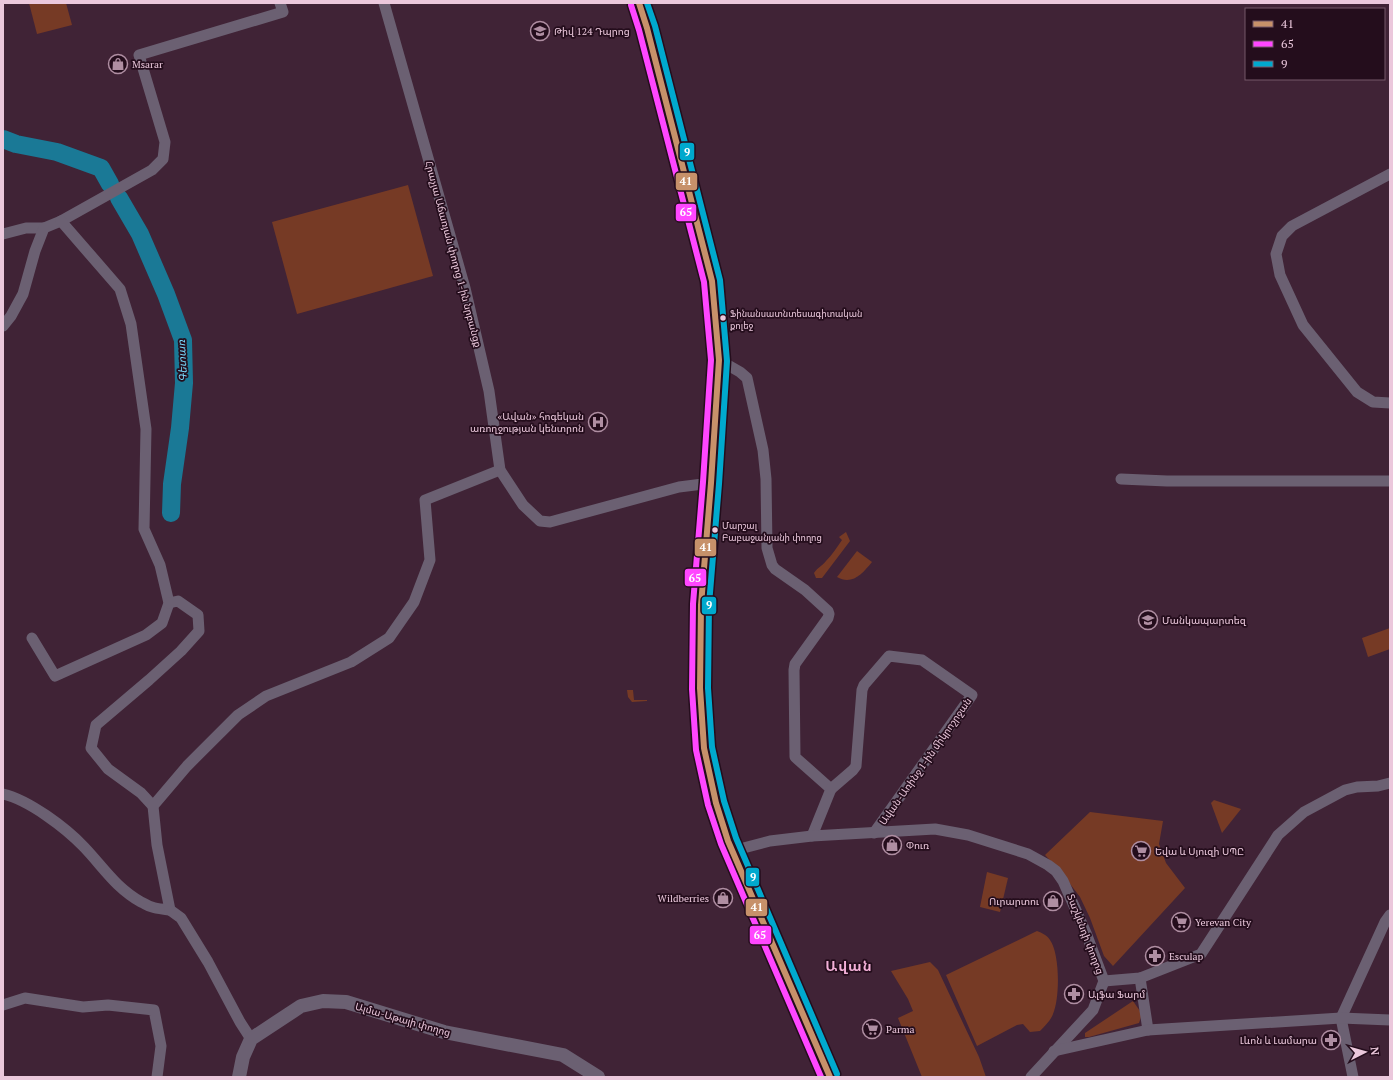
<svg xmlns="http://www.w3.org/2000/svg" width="1393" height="1080" font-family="'PT Serif','Noto Sans Armenian',serif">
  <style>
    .green { fill: #763a25 }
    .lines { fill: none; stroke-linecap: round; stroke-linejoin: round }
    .river { stroke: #1a7996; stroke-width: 18 }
    .minor { stroke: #6b6072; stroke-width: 11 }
    .tertiary { stroke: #6b6072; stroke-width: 14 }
    .secondary { stroke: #6f6276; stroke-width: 15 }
    .bus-1-casing { stroke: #240d1c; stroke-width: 9 }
    .bus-2-casing { stroke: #240d1c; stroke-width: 9 }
    .bus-3-casing { stroke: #240d1c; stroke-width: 9 }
    .bus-1 { stroke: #c7916a; stroke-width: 6 }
    .bus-2 { stroke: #ff46ff; stroke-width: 6 }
    .bus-3 { stroke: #00a9ce; stroke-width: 6 }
    .bus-dot { fill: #ebc8dc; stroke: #240d1c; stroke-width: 1.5 }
    .labels { text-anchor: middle; stroke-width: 3.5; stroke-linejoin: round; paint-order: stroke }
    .bus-label { font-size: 9px; fill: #ebc8dc; stroke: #240d1c; text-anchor: start }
    .poi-label { font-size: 10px; fill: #ebc8dc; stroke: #240d1c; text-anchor: start }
    .street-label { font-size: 10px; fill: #ebc8dc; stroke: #240d1c }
    .water-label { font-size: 11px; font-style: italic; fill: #78d9fb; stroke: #240d1c }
    .district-label { font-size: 14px; font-weight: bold; letter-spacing: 1px; fill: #f3b0d8; stroke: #240d1c }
    .line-badge { stroke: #240d1c; stroke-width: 1.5 }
    .badge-label { font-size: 11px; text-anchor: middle; font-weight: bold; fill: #fff }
  </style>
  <rect width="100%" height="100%" fill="#402336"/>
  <!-- green -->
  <g class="green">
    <path d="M29,3H66L72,25L37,34Z"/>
    <path d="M408,185L433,276L297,314L272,222Z"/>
    <path d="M846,532L850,541L822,578H816L814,573C818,567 822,566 826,561C832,555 837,547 842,540L839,537Z"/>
    <path d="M857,551L872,562C863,573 852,586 837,577Z"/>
    <path d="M1390,628V649L1368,657L1362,638Z"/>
    <path d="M627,690H633L634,700H647V701L632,702L628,697Z"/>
    <path d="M1214,800L1241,809L1222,833L1211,803Z"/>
    <path d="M1090,812L1163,821L1159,844L1166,863L1185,888L1113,966L1104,956L1090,918L1080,897L1061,872L1045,855Z"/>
    <path d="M987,872L1008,878L1000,912L980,907Z"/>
    <path d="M1037,931C1042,933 1047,935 1050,940C1060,954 1060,998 1053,1014C1051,1020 1045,1026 1040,1031L1030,1032L1023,1024L1017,1025L977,1046L946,975Z"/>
    <path d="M930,962L938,970L979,1057L986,1077H922L898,1018L913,1011L908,999L891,971Z"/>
    <path d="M1133,1001L1142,1014L1139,1023L1089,1037H1085V1033Z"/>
  </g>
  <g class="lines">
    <!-- river -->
    <g class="river">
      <path d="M3,139L16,144L57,152L101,168L110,184"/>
      <path d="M119,198L140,234L166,294L183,340L184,383L180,428L172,484L171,513"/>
    </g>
    <!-- minor -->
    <g class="minor">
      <path d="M384,3L465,288L489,391L500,470L523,505L540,521L550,522L679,487L711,483"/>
      <path d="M1390,174L1292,226L1282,236L1276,254L1280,275L1303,325L1357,392L1373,402L1390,403"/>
      <path d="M3,234L26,228H44"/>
      <path d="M3,326L11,316L23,294L35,251L44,228L61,221L152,170L163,159L165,142L139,55L283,12L280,3"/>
      <path d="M719,360L740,372L747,378L763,450L766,479L767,548L772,565L775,569L805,590L828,611L829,614L828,618L795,664L794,670L795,757L831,789L812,836"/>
      <path d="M1121,479L1167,481H1390"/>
      <path d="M32,638L55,676L146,635L162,623L169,603L160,565L144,529L146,429L131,324L120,289L61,221"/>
      <path d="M831,789L853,770L856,766L862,690L864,685L889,656L922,660L972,695L874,833"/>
      <path d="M3,794C29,800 66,828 84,847C104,868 115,887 141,902C144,903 148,906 152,907C157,909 164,909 170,910"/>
      <path d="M153,806L141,793L108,769L91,748L96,725L149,680L181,651L199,631L198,615L178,601L169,603"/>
      <path d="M732,851L770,841L812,836L935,829L968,835L1028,854L1048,865L1056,871L1063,881L1086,933L1104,981L1093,1010L1031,1077"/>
      <path d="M1140,978L1148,1030"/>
      <path d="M1104,981L1140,978L1201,954L1278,835L1304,812L1345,790L1357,787L1378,786L1390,783"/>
      <path d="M3,1005L25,998L83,1007L108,1005L154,1010L161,1046L157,1077"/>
      <path d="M1341,1018L1385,922L1390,915"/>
      <path d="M1341,1018L1353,1077"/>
      <path d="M251,1039L240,1022L208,962L181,918L170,910L157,845L153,806L187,766L238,715L266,696L351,662L389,638L414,602L430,560L425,500L500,470"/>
      <path d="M1054,1051L1148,1030L1341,1018L1390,1020"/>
    </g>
    <!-- tertiary -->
    <path class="tertiary" d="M239,1077L243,1057L251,1039L301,1006L323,1001L346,1002L444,1032L563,1055L598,1077"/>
    <!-- secondary -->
    <path class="secondary" d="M639,3L647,28L712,281L719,360L711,483L701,605L700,688L704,748L716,803L728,841L830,1077"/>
    <defs>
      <path id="bus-1" d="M639,3L647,28L712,281L719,360L711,483L701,605L700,688L704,748L716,803L728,841L830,1077"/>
      <path id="bus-2" d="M631,5L639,30L704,282L711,360L703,482L693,604L692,689L696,750L708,805L721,844L821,1077"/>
      <path id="bus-3" d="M647,3L655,26L720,280L727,361L719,484L709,605L708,688L712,747L724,801L736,838L837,1074"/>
    </defs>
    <!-- bus-1 casing -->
    <use href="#bus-1" class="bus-1-casing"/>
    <!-- bus-2 casing -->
    <use href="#bus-2" class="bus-2-casing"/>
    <!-- bus-3 casing -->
    <use href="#bus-3" class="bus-3-casing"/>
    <!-- bus-1 -->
    <use href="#bus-1" class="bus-1"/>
    <!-- bus-2 -->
    <use href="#bus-2" class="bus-2"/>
    <!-- bus-3 -->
    <use href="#bus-3" class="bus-3"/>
  </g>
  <!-- icons -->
  <defs>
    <symbol id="school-ring" viewBox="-11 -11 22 22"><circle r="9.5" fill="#240d1c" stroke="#af8ea2" stroke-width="1.5"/><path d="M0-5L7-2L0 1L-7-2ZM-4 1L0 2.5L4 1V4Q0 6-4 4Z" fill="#af8ea2"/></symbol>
    <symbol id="shop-ring" viewBox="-11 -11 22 22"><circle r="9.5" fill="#240d1c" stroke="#af8ea2" stroke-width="1.5"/><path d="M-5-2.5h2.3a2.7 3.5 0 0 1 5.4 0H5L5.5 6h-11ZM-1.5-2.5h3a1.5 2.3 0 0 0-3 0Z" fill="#af8ea2"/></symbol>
    <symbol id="hospital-ring" viewBox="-11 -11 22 22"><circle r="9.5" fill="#240d1c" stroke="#af8ea2" stroke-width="1.5"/><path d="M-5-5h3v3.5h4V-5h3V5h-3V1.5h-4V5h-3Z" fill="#af8ea2"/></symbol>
    <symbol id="supermarket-ring" viewBox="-11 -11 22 22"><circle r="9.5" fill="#240d1c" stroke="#af8ea2" stroke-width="1.5"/><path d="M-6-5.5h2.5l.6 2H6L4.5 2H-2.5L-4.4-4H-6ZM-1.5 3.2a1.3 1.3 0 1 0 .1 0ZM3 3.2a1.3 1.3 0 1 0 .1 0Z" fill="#af8ea2"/></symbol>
    <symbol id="pharmacy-ring" viewBox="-11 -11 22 22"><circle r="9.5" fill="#240d1c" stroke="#af8ea2" stroke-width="1.5"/><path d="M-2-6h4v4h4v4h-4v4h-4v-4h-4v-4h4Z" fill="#af8ea2"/></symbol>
  </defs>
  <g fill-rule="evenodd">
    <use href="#school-ring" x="529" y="20" width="22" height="22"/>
    <use href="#shop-ring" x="107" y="53" width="22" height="22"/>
    <use href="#hospital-ring" x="587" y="411" width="22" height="22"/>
    <use href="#school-ring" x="1137" y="609" width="22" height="22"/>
    <use href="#shop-ring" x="881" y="834" width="22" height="22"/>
    <use href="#supermarket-ring" x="1130" y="840" width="22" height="22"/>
    <use href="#shop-ring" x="712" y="887" width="22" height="22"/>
    <use href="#shop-ring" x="1042" y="890" width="22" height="22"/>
    <use href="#supermarket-ring" x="1170" y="911" width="22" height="22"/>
    <use href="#pharmacy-ring" x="1144" y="945" width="22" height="22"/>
    <use href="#pharmacy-ring" x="1063" y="983" width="22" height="22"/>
    <use href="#supermarket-ring" x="861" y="1018" width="22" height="22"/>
    <use href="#pharmacy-ring" x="1320" y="1029" width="22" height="22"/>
  </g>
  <!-- markers -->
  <g class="bus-dot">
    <circle cx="723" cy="318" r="3.5"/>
    <circle cx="715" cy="530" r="3.5"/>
  </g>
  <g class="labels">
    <!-- bus labels -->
    <g class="bus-label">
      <text x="730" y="317">Ֆինանսատնտեսագիտական<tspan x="730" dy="12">քոլեջ</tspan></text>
      <text x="722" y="529">Մարշալ<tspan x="722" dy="12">Բաբաջանյանի փողոց</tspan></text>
    </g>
    <!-- poi labels -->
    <g class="poi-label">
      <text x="554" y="35">Թիվ 124 Դպրոց</text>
      <text x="132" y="68">Msarar</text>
      <text x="584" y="420" text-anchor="end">«Ավան» հոգեկան<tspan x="584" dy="12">առողջության կենտրոն</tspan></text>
      <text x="1162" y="624">Մանկապարտեզ</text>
      <text x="906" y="849">Փուռ</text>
      <text x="1155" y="855">Եվա և Սյուզի ՍՊԸ</text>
      <text x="709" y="902" text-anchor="end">Wildberries</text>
      <text x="1039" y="905" text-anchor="end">Ուրարտու</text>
      <text x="1195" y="926">Yerevan City</text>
      <text x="1169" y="960">Esculap</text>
      <text x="1088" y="998">Ալֆա Ֆարմ</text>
      <text x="886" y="1033">Parma</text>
      <text x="1317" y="1044" text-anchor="end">Լևոն և Լամարա</text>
    </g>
    <!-- street labels -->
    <g class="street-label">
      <text transform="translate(454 254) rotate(75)" y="4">Հրաչյա Աճառյան փողոց 1-ին նրբանցք</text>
      <text transform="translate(925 761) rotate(-55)" y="4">Ավան-Առինջ 1-ին միկրոշրջան</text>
      <text transform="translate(1086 934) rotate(69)" y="4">Տաշկենդի փողոց</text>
      <text transform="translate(403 1019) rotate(16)" y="4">Ալմա-Աթայի փողոց</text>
    </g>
    <!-- water labels -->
    <g class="water-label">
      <text transform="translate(182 361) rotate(-93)" y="4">Գետառ</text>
    </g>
    <!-- district labels -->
    <g class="district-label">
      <text x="849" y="971">Ավան</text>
    </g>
  </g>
  <g class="line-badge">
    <rect x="679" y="142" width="16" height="19" rx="4" fill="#00a9ce"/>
    <rect x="675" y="172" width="23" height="19" rx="4" fill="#c7916a"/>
    <rect x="675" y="203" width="22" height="19" rx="4" fill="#ff46ff"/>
    <rect x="694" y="538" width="23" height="19" rx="4" fill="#c7916a"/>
    <rect x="684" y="568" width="23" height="19" rx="4" fill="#ff46ff"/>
    <rect x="701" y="596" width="16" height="19" rx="4" fill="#00a9ce"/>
    <rect x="745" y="867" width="15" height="20" rx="4" fill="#00a9ce"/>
    <rect x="745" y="898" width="23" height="19" rx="4" fill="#c7916a"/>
    <rect x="749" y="925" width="23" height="20" rx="4" fill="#ff46ff"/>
  </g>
  <g class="badge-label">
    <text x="687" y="156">9</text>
    <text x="686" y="185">41</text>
    <text x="686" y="216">65</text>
    <text x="706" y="551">41</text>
    <text x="695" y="582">65</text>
    <text x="709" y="609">9</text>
    <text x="753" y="881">9</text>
    <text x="757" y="911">41</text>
    <text x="760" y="939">65</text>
  </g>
  <!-- border -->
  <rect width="1393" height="1080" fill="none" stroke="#ebc8dc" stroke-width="8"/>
  <!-- legend -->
  <rect x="1245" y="8" width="140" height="72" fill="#240d1c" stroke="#745869"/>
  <rect x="1253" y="21" width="20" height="6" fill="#c7916a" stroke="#745869"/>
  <text x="1281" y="28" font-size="12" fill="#ebc8dc">41</text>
  <rect x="1253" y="41" width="20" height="6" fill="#ff46ff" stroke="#745869"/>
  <text x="1281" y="48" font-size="12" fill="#ebc8dc">65</text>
  <rect x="1253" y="61" width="20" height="6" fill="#00a9ce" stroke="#745869"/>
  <text x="1281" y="68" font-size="12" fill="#ebc8dc">9</text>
  <!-- north arrow -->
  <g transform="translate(1365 1052) rotate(84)" stroke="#240d1c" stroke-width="3" paint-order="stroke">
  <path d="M0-3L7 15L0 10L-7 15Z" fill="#ebc8dc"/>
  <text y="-6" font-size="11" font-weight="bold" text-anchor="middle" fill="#ebc8dc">N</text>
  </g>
</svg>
